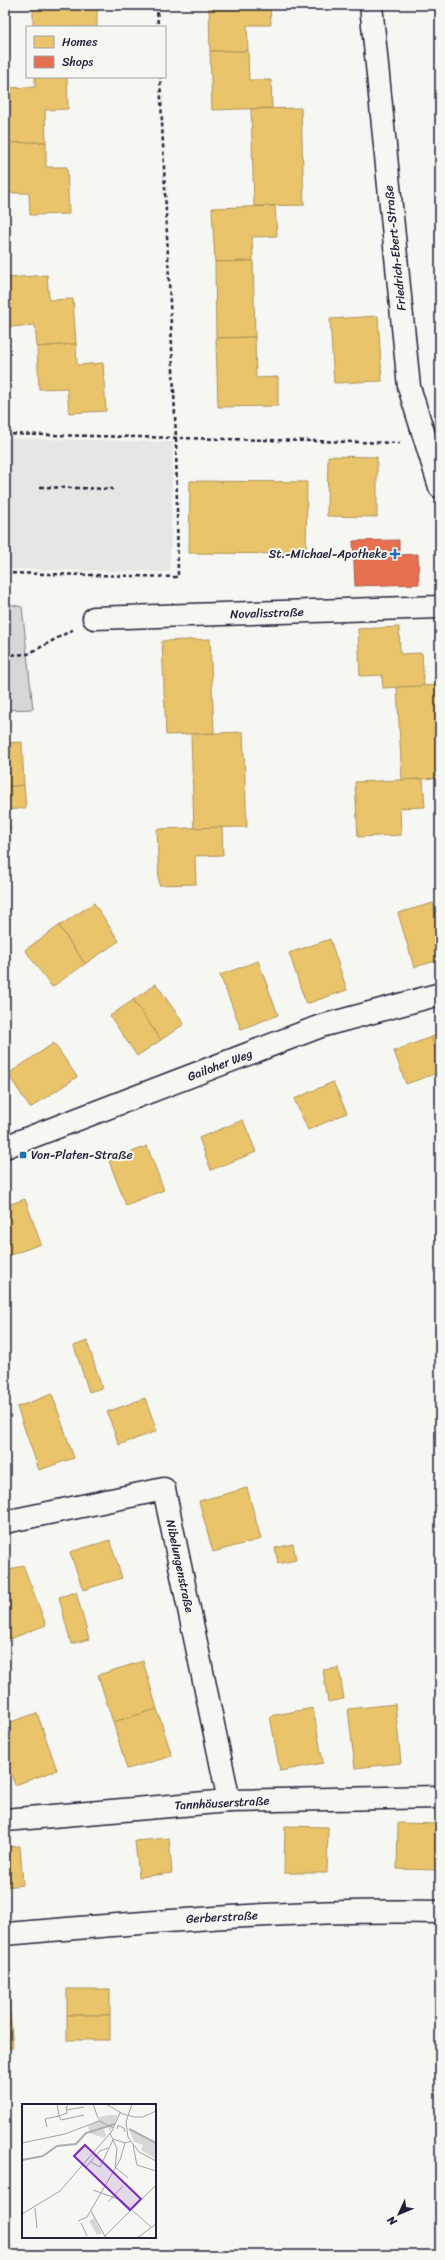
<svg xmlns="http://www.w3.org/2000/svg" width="445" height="2260" font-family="Sriracha,sans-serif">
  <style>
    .built { fill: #e6e6e4 }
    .green { fill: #d7d7d7; stroke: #7c7c89 }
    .homes { fill: #e9c46a; stroke: #ad935c }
    .shops { fill: #e76f51; stroke: #ac584a }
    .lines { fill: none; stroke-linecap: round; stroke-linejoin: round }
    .minor-casing { stroke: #22223b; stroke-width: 25 }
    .tertiary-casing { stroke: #22223b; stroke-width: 25 }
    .path { stroke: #22223b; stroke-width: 2.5; stroke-dasharray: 4 3; stroke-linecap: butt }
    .minor { stroke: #f6f6f2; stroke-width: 22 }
    .tertiary { stroke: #f6f6f2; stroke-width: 22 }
    .poi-dot { fill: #1f6fb2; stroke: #f6f6f2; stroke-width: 1.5 }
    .labels { text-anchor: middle; stroke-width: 4; stroke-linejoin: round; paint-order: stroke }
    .street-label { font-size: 12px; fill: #22223b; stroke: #f6f6f2 }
    .poi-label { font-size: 12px; fill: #22223b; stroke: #f6f6f2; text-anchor: end }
    .inset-river { fill: none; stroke: #adadb3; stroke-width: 2 }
    .inset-road { fill: none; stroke: #a1a1a9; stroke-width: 1 }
    .view { fill: #7b2cbf; fill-opacity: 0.15; stroke: #7b2cbf; stroke-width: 2 }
    .inset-edge { fill: none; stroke: #22223b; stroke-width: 2 }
  </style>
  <rect width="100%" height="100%" fill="#f6f6f2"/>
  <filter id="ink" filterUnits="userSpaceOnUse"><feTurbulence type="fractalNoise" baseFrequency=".025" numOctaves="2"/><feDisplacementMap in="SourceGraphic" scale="8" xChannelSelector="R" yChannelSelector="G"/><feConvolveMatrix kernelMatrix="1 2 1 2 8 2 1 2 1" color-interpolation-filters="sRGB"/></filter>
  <g filter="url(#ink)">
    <!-- built -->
    <path class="built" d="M5,438L173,442L170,572L5,569Z"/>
    <!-- green -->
    <path class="green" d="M5,603L22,607L33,709L5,710Z"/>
    <!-- homes -->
    <g class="homes">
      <rect x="33" y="5" width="64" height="22"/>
      <path d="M209,5H270L271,25H247L248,51H210Z"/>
      <path d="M210,51H248L249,80H271L272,108L212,110Z"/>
      <path d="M35,77H67L68,109L45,110L46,142L5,143V88L35,87Z"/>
      <path d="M301,108L304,205L254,206L251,109Z"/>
      <path d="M46,142V167H67L69,214L30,215L29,193H5V143Z"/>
      <path d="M275,206L277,236L252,237L253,261L215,262L212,208Z"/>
      <path d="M253,261L255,337L216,338L215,262Z"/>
      <path d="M47,275L49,300L73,299L76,344L37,347L35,325L10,327L7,278Z"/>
      <path d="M378,316L382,381L334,383L330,319Z"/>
      <path d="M255,337L256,378L278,377V406L218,407L216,338Z"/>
      <path d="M76,344L77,365L103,363L106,411L69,413L67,388L39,389L37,347Z"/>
      <path d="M328,456L377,457V517L327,516Z"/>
      <path d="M190,481L307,482L306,554L189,553Z"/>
      <path d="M399,627L400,654L422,653L424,686L383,688L382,675L360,676L358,629Z"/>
      <path d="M210,639L214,733L166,735L162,641Z"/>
      <path d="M440,685V778L402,780L397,687Z"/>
      <path d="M5,730L6,743L22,742L24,785L5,787Z"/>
      <path d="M243,732L247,827L194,828L191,734Z"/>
      <path d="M423,779L425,807L400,808L401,835L358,837L355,782Z"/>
      <path d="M24,785L26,808L8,810L10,830L5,831V787Z"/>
      <path d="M222,827L223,855L195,856L196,884L159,885L157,829Z"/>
      <path d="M94,903L119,941L85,964L59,926Z"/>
      <path d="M433,903L440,928V960L414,967L398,913Z"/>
      <path d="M59,926L85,964L52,987L25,950Z"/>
      <path d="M330,939L347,990L306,1004L289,953Z"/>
      <path d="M258,961L278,1015L241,1029L220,975Z"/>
      <path d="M156,984L184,1024L161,1040L133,1000Z"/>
      <path d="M133,1000L161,1040L137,1056L110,1016Z"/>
      <path d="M440,1034V1062L431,1037Z"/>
      <path d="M431,1037L440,1062V1072L406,1084L394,1051Z"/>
      <path d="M54,1043L77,1077L30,1108L8,1074Z"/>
      <path d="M333,1082L347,1113L308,1130L294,1099Z"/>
      <path d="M243,1120L256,1152L211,1170L199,1138Z"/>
      <path d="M147,1146L164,1190L126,1205L109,1161Z"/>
      <path d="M25,1199L41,1244L5,1257V1206Z"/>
      <path d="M87,1341L102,1388L89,1392L74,1346Z"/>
      <path d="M52,1394L74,1458L39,1470L17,1407Z"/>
      <path d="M145,1398L157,1431L119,1445L107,1412Z"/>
      <path d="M247,1488L261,1539L213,1552L199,1501Z"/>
      <path d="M110,1540L122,1578L83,1590L70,1552Z"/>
      <path d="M293,1544L296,1560L278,1564L275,1548Z"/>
      <path d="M23,1565L46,1625L5,1641V1572Z"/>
      <path d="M76,1592L89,1639L71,1644L59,1597Z"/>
      <path d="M143,1661L157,1709L113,1722L98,1675Z"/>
      <path d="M339,1668L344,1699L328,1702L323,1670Z"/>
      <path d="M395,1704L401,1763L355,1768L348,1709Z"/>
      <path d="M313,1708L323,1763L280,1771L270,1716Z"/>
      <path d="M157,1709L172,1756L127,1769L113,1722Z"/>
      <path d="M37,1713L57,1770L15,1785L5,1757V1724Z"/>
      <path d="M398,1823L440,1824V1870L397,1869Z"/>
      <path d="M285,1826L328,1827L327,1873H284Z"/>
      <path d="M169,1838L172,1873L139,1877L135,1841Z"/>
      <path d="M20,1846L23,1885L5,1887V1847Z"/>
      <rect x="67" y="1989" width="43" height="26"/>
      <path d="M9,2000L11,2024L5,2025V2001Z"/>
      <rect x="67" y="2015" width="43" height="25"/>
      <path d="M11,2024L13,2048L5,2049V2025Z"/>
    </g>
    <!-- shops -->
    <path class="shops" d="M399,540V555L418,554L419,584L355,586L353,541Z"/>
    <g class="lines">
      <defs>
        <g id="minor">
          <path d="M371,5L409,387L440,487"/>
          <path d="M94,618L440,607"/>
          <path d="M5,1147L321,1026L440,994"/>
          <path d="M5,1522L164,1489L229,1801"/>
          <path d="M5,1820L229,1801L440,1797"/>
        </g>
        <path id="tertiary" d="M5,1934C150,1922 295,1909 440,1912"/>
      </defs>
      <!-- minor casing -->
      <use href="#minor" class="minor-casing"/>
      <!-- tertiary casing -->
      <use href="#tertiary" class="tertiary-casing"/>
      <!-- path -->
      <g class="path">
        <path d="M157,5L158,27"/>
        <path d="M5,72L7,5"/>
        <path d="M5,434L400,443"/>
        <path d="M40,487L113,489"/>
        <path d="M5,573L178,577L176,438L160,77"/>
        <path d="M5,655L28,654L74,629"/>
      </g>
      <!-- minor -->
      <use href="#minor" class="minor"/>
      <!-- tertiary -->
      <use href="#tertiary" class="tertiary"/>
    </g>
  </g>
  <!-- markers -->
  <g class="poi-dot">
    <path d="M393 548h4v4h4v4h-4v4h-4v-4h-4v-4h4z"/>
    <rect x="19" y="1151" width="8" height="8" rx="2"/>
  </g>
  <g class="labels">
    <!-- street labels -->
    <g class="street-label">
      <text transform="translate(395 248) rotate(-96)" y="4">Friedrich-Ebert-Straße</text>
      <text transform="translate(267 613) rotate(-2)" y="4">Novalisstraße</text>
      <text transform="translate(220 1065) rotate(-21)" y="4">Gailoher Weg</text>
      <text transform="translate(180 1566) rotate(78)" y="4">Nibelungenstraße</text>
      <text transform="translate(222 1803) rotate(-3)" y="4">Tannhäuserstraße</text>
      <text transform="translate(222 1917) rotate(-3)" y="4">Gerberstraße</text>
    </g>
    <!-- poi labels -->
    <g class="poi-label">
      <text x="387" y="558">St.-Michael-Apotheke</text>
      <text x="31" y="1159" text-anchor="start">Von-Platen-Straße</text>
    </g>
  </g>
  <!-- overview -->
  <g transform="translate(22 2104)">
    <rect width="134" height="134" fill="#f6f6f2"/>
    <path d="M87,11H96L88,28L86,23L81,24L84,31L82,34L67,29L66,22L75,17L77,13ZM108,27L134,40V55L119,46L121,41L112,38ZM72,114L80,129L75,131L67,117Z" fill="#d7d7d7"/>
    <path class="inset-river" d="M107,25L134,39M0,56L21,52L35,42L54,40L64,29L93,20"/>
    <path class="inset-road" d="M14,0H33M35,0L37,12L45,9L44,3L46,2M71,0L76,14M84,0L101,10L112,13H121L134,7M110,0L104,18L106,33L117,48L134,57M44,6L62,3M77,17L92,24M25,23L23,15L37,12L39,16L62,11M95,25L96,21L103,25L102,28M88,29L95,45L93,63L106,74M91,35L103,39L109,37M0,39L43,30L77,17M111,41L115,61L134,67M69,58L78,63L91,36M63,64L78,47L86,44M71,86L99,96L129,123M86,98L101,82M13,104L15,124M69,107L84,134M0,110L38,87L90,27L98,9M56,117L65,113L98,56L103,39M59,119L65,132M83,132L134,81M115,134L134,120"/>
    <path class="view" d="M63,41L119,95L108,106L52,52Z"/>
    <rect width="134" height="134" class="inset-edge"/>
  </g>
  <!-- margin -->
  <rect width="445" height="2260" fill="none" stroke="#f6f6f2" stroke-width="20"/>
  <rect x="10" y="10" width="425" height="2240" fill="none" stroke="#22223b" stroke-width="1.5" filter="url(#ink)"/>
  <!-- legend -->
  <rect x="26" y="26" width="140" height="52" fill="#f6f6f2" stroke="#a1a1a9"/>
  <rect x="34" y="36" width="20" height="12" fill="#e9c46a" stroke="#a1a1a9"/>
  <text x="62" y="46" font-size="12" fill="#22223b">Homes</text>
  <rect x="34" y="56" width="20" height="12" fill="#e76f51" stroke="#a1a1a9"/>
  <text x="62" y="66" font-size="12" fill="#22223b">Shops</text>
  <!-- north arrow -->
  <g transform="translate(399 2214) rotate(226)" stroke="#f6f6f2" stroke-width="3" paint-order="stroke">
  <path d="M0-3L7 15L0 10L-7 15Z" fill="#22223b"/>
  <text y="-6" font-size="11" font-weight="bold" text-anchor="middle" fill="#22223b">N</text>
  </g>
</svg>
